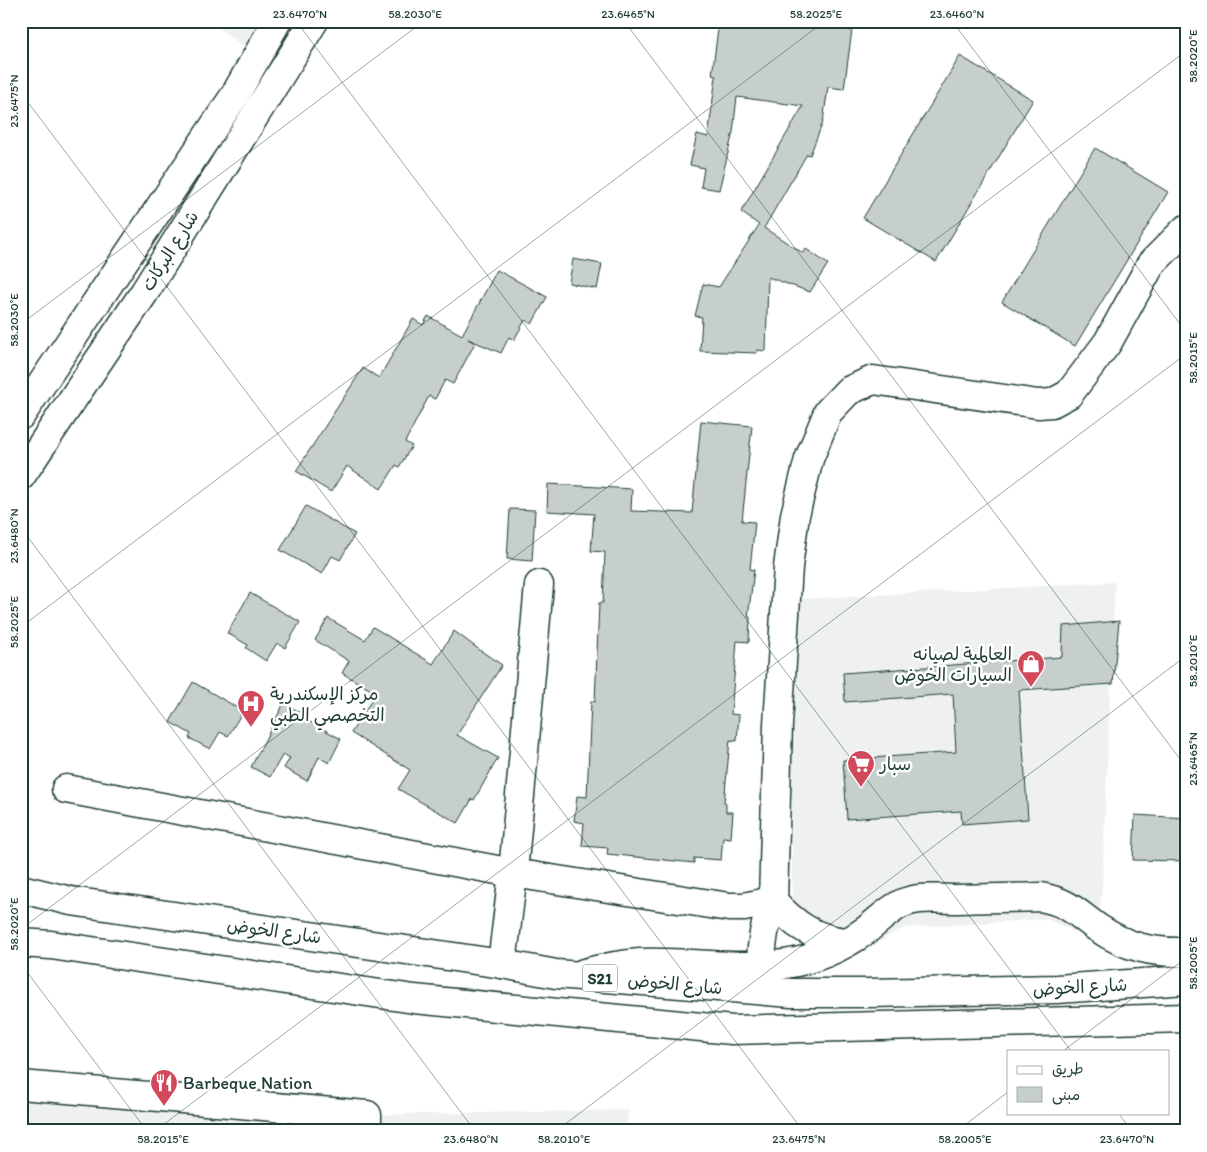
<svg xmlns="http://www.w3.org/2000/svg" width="1207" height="1152" font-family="Itim,'Playpen Sans Arabic',sans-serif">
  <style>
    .built { fill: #eef1f0 }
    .building { fill: #c7cfcc; stroke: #1f3d34 }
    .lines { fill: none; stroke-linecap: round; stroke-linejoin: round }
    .street-casing { stroke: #1f3d34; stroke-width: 31 }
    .secondary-casing { stroke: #1f3d34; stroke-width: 31 }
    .primary-casing { stroke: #1f3d34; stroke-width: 31 }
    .street { stroke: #fff; stroke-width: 28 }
    .secondary { stroke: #fff; stroke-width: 28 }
    .primary { stroke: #fff; stroke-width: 28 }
    .ticks { fill: none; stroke: #1f3d34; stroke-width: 1; stroke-opacity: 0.45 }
    .labels { text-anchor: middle; stroke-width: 5; stroke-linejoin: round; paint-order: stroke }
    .shield { fill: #fff; stroke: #627771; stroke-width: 1 }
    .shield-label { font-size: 16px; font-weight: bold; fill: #1f3d34 }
    .street-label { font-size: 18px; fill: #1f3d34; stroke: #fff }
    .poi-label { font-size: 18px; fill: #1f3d34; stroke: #fff; text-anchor: start }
    .neatline { fill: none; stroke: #1f3d34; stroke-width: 2 }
    .ticks-label { font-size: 12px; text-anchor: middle; fill: #1f3d34 }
  </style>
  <rect width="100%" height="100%" fill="#fff"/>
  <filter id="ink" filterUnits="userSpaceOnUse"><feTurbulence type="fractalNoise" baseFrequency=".02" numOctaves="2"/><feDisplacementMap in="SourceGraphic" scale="10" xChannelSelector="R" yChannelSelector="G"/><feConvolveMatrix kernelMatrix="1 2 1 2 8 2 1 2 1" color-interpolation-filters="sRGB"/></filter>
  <g filter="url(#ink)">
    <!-- built -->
    <g class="built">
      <path d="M210,21H297L269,66Z"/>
      <path d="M1115,582L1102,887L1097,941L1046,919L903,928L869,948L807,968L792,891V738L801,599Z"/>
      <path d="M21,1085L367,1115L628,1110L627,1131H21Z"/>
    </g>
    <!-- building -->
    <g class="building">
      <path d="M719,21H787L852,30L844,89L828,87L823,122L810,155L807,154L764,228L803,253L806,249L828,264L810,292L768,277L766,351L757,350V353L700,351L702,317L695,316L703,284L719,287L759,225L741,212L803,106L737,97L733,132L719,190L701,187L704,168L690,165L697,134L708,137L716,76L712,75Z"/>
      <path d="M960,56L1033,100L936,262L863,218Z"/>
      <path d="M1095,148L1168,192L1075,346L1002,302Z"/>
      <path d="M573,259L602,264L597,289L569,283Z"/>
      <path d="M497,270L547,297L532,324L525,320L514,340L509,337L501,353L468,339L475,343L453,384L445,380L435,399L429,396L405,442L412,446L399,467L396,465L381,489L347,466L331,492L296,471L363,368L379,378L413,319L423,325L428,316L462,335Z"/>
      <path d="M701,421L752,426L742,521L755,522L750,569L754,570L748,617H750L749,642L737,641L731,714L739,715L737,741L730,740L724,803H726V812H733L731,838L723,837L721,860L694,858V863L607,854L608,848L582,846L584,823L574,821L577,796L587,797L591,701L595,702L599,603H603L605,552L591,551L594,514L547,511L548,484L632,489L631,511L692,513Z"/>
      <path d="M306,506L355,534L340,560L332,556L322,574L280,550Z"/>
      <path d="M510,509L535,510L532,561L507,559Z"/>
      <path d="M250,593L300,622L285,648L277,643L266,661L246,648L248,645L227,633Z"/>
      <path d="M328,618L365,640L373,627L433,664L454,631L481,651L502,665L457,735L498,758L474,800L472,799L458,823L398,789L410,770L351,733L376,693L342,673L349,661L315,640Z"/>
      <path d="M1119,621L1113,684L1019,690L1028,819L962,824L961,811L847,819L843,760L956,752L953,694L845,702L843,673L1062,657L1063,626Z"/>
      <path d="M193,682L243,711L228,736L220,732L210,749L189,738L191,734L170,722Z"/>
      <path d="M284,703L305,715L303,718L341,739L329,763L319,757L307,781L284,768L290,758L283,754L270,777L251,767Z"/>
      <path d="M1135,815L1186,818V861L1133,860Z"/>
    </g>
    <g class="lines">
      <defs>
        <g id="street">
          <path d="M66,789L513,873L729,907H744L773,901"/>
          <path d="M773,901C793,924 815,939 846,942"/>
          <path d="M502,964L513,873L539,585"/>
          <path d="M761,965C761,942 765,922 773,901L778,724L788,567L795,515L809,459L828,412L848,391L873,380L1038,404L1052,403L1069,394L1108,342L1151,264L1186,229"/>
          <path d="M584,973C603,968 621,964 640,963C687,961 738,970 785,964C813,960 841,948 865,931C877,922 887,911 901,904C918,896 940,899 958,899C985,898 1013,898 1041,897C1070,903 1075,912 1098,928C1126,947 1152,953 1186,952"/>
          <path d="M21,1085L367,1115V1131"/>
        </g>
        <g id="secondary">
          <path d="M21,415L235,95L277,21"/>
          <path d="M21,476L144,293L314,21"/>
        </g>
        <g id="primary">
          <path d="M21,889L71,901L502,964L556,974L791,993H869L1057,989L1186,980"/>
          <path d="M21,943L51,945L414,999L732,1030L1186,1018"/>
        </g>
      </defs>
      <!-- street casing -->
      <use href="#street" class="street-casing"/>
      <!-- secondary casing -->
      <use href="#secondary" class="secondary-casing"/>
      <!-- primary casing -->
      <use href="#primary" class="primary-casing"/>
      <!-- street -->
      <use href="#street" class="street"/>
      <!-- secondary -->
      <use href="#secondary" class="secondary"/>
      <!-- primary -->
      <use href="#primary" class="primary"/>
    </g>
  </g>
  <!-- ticks -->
  <path class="ticks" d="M296,21L1071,1051M624,21L1186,767M952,21L1186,332M21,22L22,21M21,93L803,1131M21,324L424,21M21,528L475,1131M21,627L825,21M21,929L1186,51M21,964L147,1131M1063,1051L1186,958M1118,1113L1132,1131M155,1131L1186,354M556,1131L1186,656M957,1131L1008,1092"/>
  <!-- icons -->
  <defs>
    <symbol id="shop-pin" viewBox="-11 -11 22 30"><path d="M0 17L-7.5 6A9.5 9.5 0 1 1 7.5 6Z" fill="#d1495b" stroke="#fff"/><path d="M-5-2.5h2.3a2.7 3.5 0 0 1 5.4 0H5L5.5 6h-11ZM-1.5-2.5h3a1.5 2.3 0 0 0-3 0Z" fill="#fff"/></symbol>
    <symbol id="hospital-pin" viewBox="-11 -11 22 30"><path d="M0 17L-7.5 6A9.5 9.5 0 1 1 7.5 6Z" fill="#d1495b" stroke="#fff"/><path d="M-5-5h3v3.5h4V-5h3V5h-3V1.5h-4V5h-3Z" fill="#fff"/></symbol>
    <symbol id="supermarket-pin" viewBox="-11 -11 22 30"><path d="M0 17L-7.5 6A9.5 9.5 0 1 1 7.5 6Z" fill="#d1495b" stroke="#fff"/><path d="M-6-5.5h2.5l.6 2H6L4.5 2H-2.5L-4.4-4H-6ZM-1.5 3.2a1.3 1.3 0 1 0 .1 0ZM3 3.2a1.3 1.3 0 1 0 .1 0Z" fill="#fff"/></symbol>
    <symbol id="restaurant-pin" viewBox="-11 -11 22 30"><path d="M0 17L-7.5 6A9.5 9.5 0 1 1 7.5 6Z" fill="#d1495b" stroke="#fff"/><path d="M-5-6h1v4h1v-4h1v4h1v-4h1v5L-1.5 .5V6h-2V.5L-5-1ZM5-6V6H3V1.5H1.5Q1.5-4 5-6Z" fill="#fff"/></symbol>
  </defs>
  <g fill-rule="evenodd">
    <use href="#shop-pin" x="1015" y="648" width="32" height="43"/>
    <use href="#hospital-pin" x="235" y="688" width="32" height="43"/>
    <use href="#supermarket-pin" x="845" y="748" width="32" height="43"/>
    <use href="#restaurant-pin" x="148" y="1067" width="32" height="43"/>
  </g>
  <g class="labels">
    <!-- shield labels -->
    <rect class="shield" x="582.5" y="964.5" width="35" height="27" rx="4"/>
    <g class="shield-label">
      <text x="600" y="984">S21</text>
    </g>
    <!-- street labels -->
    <g class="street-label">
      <text transform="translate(170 251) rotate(-58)" y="6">شارع البركات</text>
      <text transform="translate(274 931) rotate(8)" y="6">شارع الخوض</text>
      <text transform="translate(675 984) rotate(5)" y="6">شارع الخوض</text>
      <text transform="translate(1080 987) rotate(-3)" y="6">شارع الخوض</text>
    </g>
    <!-- poi labels -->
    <g class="poi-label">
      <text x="1012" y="660" text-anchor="end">العالمية لصيانه<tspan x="1012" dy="21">السيارات الخوض</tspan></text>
      <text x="270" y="700">مركز الإسكندرية<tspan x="270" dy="21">التخصصي الطبي</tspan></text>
      <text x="880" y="770">سبار</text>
      <text x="183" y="1089">Barbeque Nation</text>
    </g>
  </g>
  <!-- margin -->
  <rect width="1207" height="1152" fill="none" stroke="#fff" stroke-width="55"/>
  <!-- legend -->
  <rect x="1007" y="1050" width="162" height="65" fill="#ffffff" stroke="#a5b1ae"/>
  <rect x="1017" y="1066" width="25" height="8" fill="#ffffff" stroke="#a5b1ae"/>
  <text x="1052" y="1074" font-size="15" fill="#1f3d34">طريق</text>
  <rect x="1017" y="1087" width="25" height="15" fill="#c7cfcc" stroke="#a5b1ae"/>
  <text x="1052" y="1100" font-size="15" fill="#1f3d34">مبنى</text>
  <rect x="28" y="28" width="1152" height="1096" class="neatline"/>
  <g class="ticks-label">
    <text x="300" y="18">23.6470°N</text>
    <text x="415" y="18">58.2030°E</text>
    <text x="628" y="18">23.6465°N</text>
    <text x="816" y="18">58.2025°E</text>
    <text x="957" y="18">23.6460°N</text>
    <text transform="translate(1193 56) rotate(-90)" y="4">58.2020°E</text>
    <text transform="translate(14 101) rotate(-90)" y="4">23.6475°N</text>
    <text transform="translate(14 320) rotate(-90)" y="4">58.2030°E</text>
    <text transform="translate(1193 358) rotate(-90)" y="4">58.2015°E</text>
    <text transform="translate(14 536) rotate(-90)" y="4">23.6480°N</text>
    <text transform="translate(14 622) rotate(-90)" y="4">58.2025°E</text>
    <text transform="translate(1193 661) rotate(-90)" y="4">58.2010°E</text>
    <text transform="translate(1193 759) rotate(-90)" y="4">23.6465°N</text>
    <text transform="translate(14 924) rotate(-90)" y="4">58.2020°E</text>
    <text transform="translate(1193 963) rotate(-90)" y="4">58.2005°E</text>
    <text x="163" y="1143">58.2015°E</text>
    <text x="471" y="1143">23.6480°N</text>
    <text x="564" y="1143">58.2010°E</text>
    <text x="799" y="1143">23.6475°N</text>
    <text x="965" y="1143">58.2005°E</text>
    <text x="1127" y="1143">23.6470°N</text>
  </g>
</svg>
